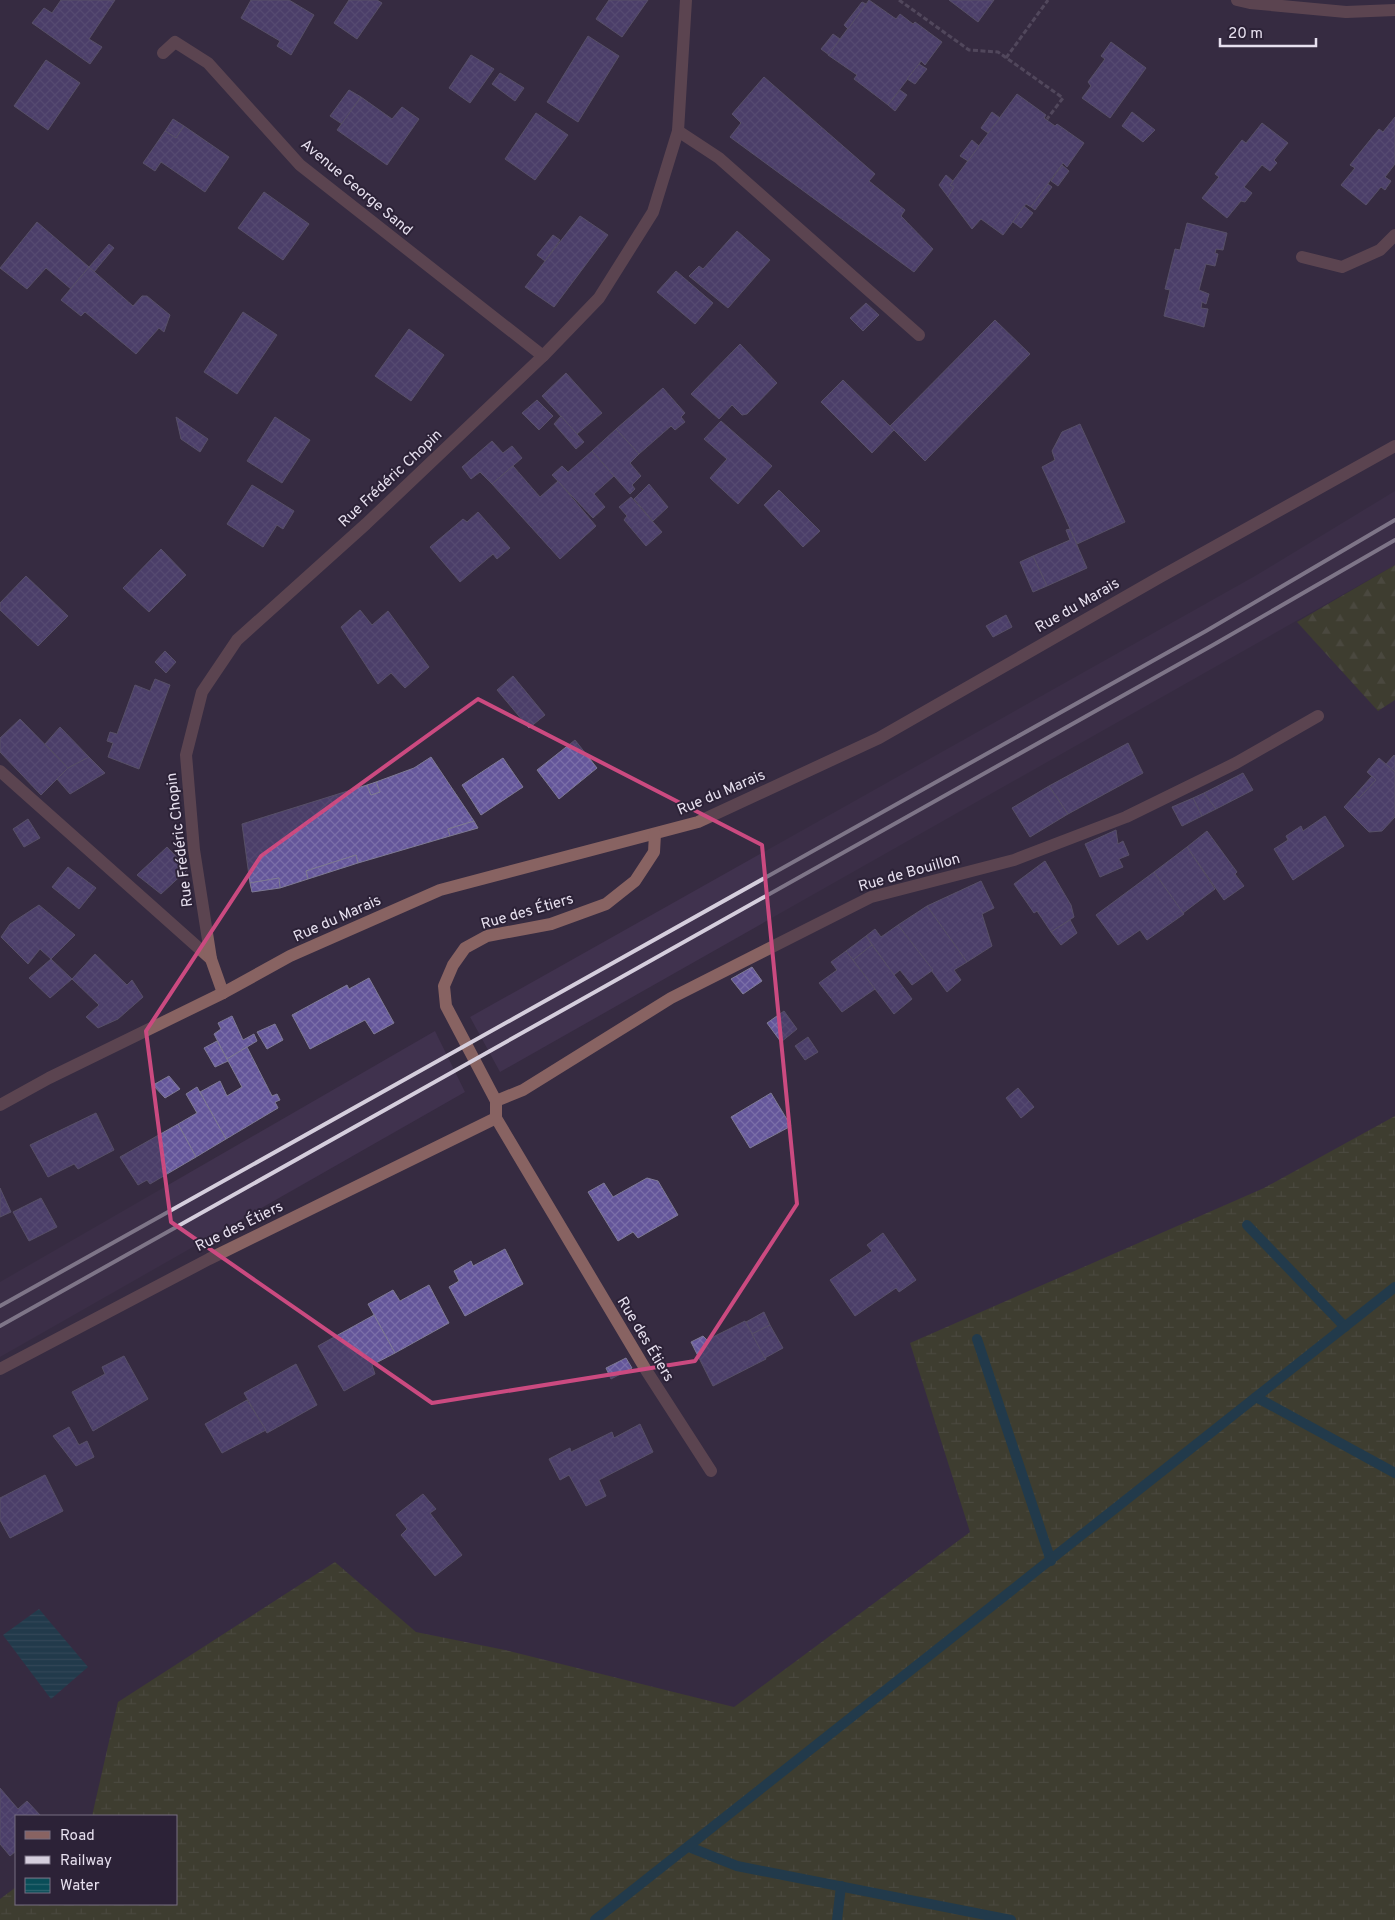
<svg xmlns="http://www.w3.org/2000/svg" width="1395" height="1920" font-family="Overpass,sans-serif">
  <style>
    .built { fill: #40324e }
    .forest { fill: url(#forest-firs) }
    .wetland { fill: url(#wetland-marsh) }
    .water { fill: url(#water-rules) }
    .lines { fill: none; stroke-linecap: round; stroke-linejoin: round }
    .stream { stroke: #094d58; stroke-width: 10 }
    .building { fill: url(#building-cross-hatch); stroke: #7e7a94 }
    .path { stroke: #72697c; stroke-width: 3; stroke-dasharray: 5 2.5; stroke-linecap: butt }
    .lane { stroke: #886362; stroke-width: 12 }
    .street { stroke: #886362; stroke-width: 12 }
    .rail { stroke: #d5cedd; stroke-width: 4 }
    .marked { fill: none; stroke: #cb4a80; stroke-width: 4; stroke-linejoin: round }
    .labels { text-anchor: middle; stroke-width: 4; stroke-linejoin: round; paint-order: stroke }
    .street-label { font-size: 15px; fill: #e7e0ef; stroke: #2c2237 }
  </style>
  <defs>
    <pattern id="forest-firs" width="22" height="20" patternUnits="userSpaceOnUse" patternTransform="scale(1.25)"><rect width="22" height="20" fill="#47521b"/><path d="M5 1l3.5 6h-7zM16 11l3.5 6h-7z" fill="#626b3c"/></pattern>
    <pattern id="wetland-marsh" width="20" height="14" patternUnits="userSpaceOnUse" patternTransform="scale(1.25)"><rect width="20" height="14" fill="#47521b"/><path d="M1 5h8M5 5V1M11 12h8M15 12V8" fill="none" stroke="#626b3c"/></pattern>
    <pattern id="water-rules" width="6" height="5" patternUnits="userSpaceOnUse" patternTransform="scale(1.25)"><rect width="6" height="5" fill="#094d58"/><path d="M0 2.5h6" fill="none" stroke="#2d6670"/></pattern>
    <pattern id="building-cross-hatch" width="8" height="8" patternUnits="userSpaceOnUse" patternTransform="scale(1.25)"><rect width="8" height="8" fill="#64569a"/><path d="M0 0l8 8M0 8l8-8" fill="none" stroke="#7a6ea8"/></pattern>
  </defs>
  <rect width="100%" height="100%" fill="#362b41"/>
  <!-- built -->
  <g class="built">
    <path d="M1395,491V565L500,1072L470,1017L1255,576Z"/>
    <path d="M435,1031L465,1092L0,1357V1282Z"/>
  </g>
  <!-- forest -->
  <path class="forest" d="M1395,565V700L1378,711L1297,622Z"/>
  <!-- wetland -->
  <path class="wetland" d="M1395,1116V1920H0V1899L16,1887V1904H176V1816H92L118,1702L335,1562L416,1632L505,1650L734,1707L970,1532L910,1343L1264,1188Z"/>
  <!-- water -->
  <path class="water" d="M39,1609L88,1667L51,1699L3,1635Z"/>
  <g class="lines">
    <!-- stream -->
    <g class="stream">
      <path d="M1247,1225L1345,1327"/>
      <path d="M977,1339L1051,1561"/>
      <path d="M1256,1397L1395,1473"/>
      <path d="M689,1847L737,1866L1011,1920"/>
      <path d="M595,1920L1395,1287"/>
      <path d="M837,1920L841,1886"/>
    </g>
  </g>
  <!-- building -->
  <g class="building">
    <path d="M61,0H115L89,39L102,47L90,64L32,23L44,8L52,13Z"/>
    <path d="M251,0H289L314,15L291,55L277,46L280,41L241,18Z"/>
    <path d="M349,0H377L382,3L357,39L334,23Z"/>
    <path d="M609,0H648L622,37L596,19Z"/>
    <path d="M869,0L896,19L900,14L913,24L915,22L942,42L925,65L921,61L919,64L888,105L854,79L857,75L828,55Z"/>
    <path d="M949,0H994L978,22Z"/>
    <path d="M862,2L866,4L848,29L844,25Z"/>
    <path d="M833,34L840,39L829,55L821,49Z"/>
    <path d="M588,36L619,56L578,122L547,102Z"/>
    <path d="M1111,42L1146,68L1110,118L1082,98L1091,86L1088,82L1105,59L1101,56Z"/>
    <path d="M471,55L494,69L470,103L449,88Z"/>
    <path d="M46,60L80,83L48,130L14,106Z"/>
    <path d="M919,64L927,69L915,84L907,79Z"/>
    <path d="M500,73L524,88L515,101L492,84Z"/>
    <path d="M764,77L875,174L869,181L905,210L901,216L933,249L914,272L730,137L741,123L732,114Z"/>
    <path d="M349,90L361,97L342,124L330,116Z"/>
    <path d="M900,90L907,95L895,111L888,105Z"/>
    <path d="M1017,94L1046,115L1044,118L1055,126L1057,124L1084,143L1067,167L1063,163L1031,207L1026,204L1003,235L981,219L972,229L948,197L954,187L950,185Z"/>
    <path d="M361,97L392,119L402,107L419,119L387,165L337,130Z"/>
    <path d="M992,112L1000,118L988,133L981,128Z"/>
    <path d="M1132,112L1155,130L1143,142L1122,126Z"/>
    <path d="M536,113L568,135L535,180L505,159Z"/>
    <path d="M1395,117V164L1385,177L1391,181L1385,190L1381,187L1366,205L1341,185L1355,168L1350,165L1366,145L1379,129L1383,132Z"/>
    <path d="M173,119L184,126L176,138L165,131Z"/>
    <path d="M1262,123L1288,143L1274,160L1277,163L1270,171L1262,165L1244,187L1252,193L1245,202L1241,201L1227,218L1202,198L1219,177L1215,174L1242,140L1246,143Z"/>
    <path d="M184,126L229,157L205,192L161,162L155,171L143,163L165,131L176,138Z"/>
    <path d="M972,140L979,146L968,161L960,156Z"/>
    <path d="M1062,165L1069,171L1058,186L1051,181Z"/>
    <path d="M946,175L953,181L950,185L954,187L948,197L939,185Z"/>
    <path d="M1048,184L1052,187L1035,210L1031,207Z"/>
    <path d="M264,192L309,224L283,260L238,228Z"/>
    <path d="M1024,206L1033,213L1021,228L1013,222Z"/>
    <path d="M580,216L608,235L554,307L525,287Z"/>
    <path d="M37,222L89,267L71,289L46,268L27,289L0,268Z"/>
    <path d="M1187,223L1227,233L1223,250L1216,249L1215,253L1218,254L1215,266L1206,264L1199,290L1209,294L1206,304L1202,302L1201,308L1208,309L1204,327L1164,316L1170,290L1165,289L1175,249L1180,250Z"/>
    <path d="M737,231L770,260L728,308L689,276L699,266L703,269Z"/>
    <path d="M553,235L560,240L545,261L537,255Z"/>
    <path d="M109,244L114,248L94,272L89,267Z"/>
    <path d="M89,267L133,306L142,296H147L170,315L164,332L159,328L136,354L85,312L81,316L61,300Z"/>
    <path d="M676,271L713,303L695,324L657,292Z"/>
    <path d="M866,303L879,315L863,331L850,318Z"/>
    <path d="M243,312L277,335L237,394L204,372Z"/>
    <path d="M995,320L1030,354L925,461L890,426Z"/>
    <path d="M409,329L444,355L411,401L375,376Z"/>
    <path d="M740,344L777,383L747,414L742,415L732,405L719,419L691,394Z"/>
    <path d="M566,373L602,413L577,434L542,396Z"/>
    <path d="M843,380L894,430L872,453L821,402Z"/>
    <path d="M663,388L685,413L681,417L685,422L675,430L671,426L639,454L616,429Z"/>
    <path d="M537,400L553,416L539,430L522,413Z"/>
    <path d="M561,416L584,442L576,449L554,424Z"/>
    <path d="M176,417L208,439L200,452L181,439Z"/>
    <path d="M275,417L310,440L282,483L247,461Z"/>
    <path d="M721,421L772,466L738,504L710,478L727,459L704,439Z"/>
    <path d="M1080,424L1125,522L1077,544L1042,467L1055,460L1052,451L1062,432Z"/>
    <path d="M616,429L639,454L630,463L641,476L632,485L635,489L630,494L592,451Z"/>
    <path d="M492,441L503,453L512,446L522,458L492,484L480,472L471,479L462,467Z"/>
    <path d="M592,451L614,476L594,494L605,507L593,518L552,475L562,466L568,472Z"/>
    <path d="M513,466L540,497L558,481L596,526L560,559L492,484Z"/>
    <path d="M649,484L668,507L653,521L634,499Z"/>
    <path d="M252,485L294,511L283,529L277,525L263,547L227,524Z"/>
    <path d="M779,490L820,531L803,547L764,505Z"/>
    <path d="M631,497L662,532L646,546L624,520L627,516L619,507Z"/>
    <path d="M478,512L510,548L497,559L493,554L460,582L430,547L463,519L467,522Z"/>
    <path d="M1070,529L1087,568L1047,586L1033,556L1070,540L1066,530Z"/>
    <path d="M161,549L186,575L149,612L123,588Z"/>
    <path d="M1033,556L1047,586L1033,592L1020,562Z"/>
    <path d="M26,576L68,616L38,646L0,610V603Z"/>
    <path d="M360,610L372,625L388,611L429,667L405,688L391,673L378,684L341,627Z"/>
    <path d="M1006,615L1012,627L993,637L986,626Z"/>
    <path d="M165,651L176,662L166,673L155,662Z"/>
    <path d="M513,676L545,715L529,728L497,690Z"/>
    <path d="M155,679L170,685L139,769L108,757L113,743L107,741L110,732L117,734L135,685L150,691Z"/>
    <path d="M20,719L68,768L41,795L0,752V738Z"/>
    <path d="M60,727L89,757L68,768L45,744Z"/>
    <path d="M575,740L597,768L559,799L537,770Z"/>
    <path d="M1128,743L1143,773L1068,814L1049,786Z"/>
    <path d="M1394,755L1395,756V772L1386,764Z"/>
    <path d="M89,757L105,773L70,794L57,779L68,768Z"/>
    <path d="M431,757L474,821L448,829L450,836L358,863L356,855L306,871L308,879L280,888L279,878L250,883L242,824L367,785L371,795L380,792L376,782L414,768Z"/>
    <path d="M503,758L523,787L481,815L462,785Z"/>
    <path d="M1379,758L1395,772V817L1382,831L1369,832L1344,807L1355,795L1359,798L1376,780L1367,772Z"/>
    <path d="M1243,773L1253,790L1216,809L1204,793Z"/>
    <path d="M1372,776L1376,780L1359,798L1355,795Z"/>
    <path d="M376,782L380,792L371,795L367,785Z"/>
    <path d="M1049,786L1068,814L1030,837L1012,808Z"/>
    <path d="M1204,793L1216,809L1202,816L1193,798Z"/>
    <path d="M1193,798L1202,816L1182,826L1172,807Z"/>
    <path d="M1325,816L1344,846L1293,880L1274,849L1288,840L1286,836L1301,826L1303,831Z"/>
    <path d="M28,819L40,838L24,847L13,829Z"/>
    <path d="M474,821L478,828L450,836L448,829Z"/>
    <path d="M1116,830L1118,844L1123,841L1129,855L1119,859L1123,867L1100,877L1085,844Z"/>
    <path d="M1207,831L1237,872L1235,874L1244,886L1224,900L1187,847Z"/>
    <path d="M167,847L188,869L161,894L137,875Z"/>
    <path d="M1187,847L1215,889L1183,913L1154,872Z"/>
    <path d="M356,855L358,863L308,879L306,871Z"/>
    <path d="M1045,861L1071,905L1074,917L1051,932L1037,911L1034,913L1014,884Z"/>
    <path d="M68,867L96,888L79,909L52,887Z"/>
    <path d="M1154,872L1184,914L1147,940L1140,930L1118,945L1096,915Z"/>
    <path d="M279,878L280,888L252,892L250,883Z"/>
    <path d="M981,881L994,908L982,914L992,946L967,962L927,906Z"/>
    <path d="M39,905L75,935L51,959L40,949L28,964L1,937L10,924Z"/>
    <path d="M927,906L967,962L954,970L961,980L947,992L898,925Z"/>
    <path d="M1070,920L1077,933L1061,945L1051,932Z"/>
    <path d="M898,925L933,970L912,985L900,970L894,975L866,936L875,929L881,937Z"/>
    <path d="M866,936L872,945L853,960L846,951Z"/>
    <path d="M872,945L912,999L894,1014L853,960Z"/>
    <path d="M846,951L875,989L842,1012L819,983L837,970L831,962Z"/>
    <path d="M95,954L127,985L132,980L143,997L118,1019L98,1028L86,1017L99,1005L72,979Z"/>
    <path d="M51,959L72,979L50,998L29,978Z"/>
    <path d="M752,967L762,981L743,994L731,979Z"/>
    <path d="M369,978L394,1023L374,1034L365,1020L310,1049L292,1015L347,985L349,989Z"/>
    <path d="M784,1011L797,1029L781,1042L767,1023Z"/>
    <path d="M232,1016L243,1040L254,1034L257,1041L227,1059L214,1034L221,1029L218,1023Z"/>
    <path d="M275,1024L283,1040L267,1049L257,1032Z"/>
    <path d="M808,1037L818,1052L805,1060L795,1046Z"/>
    <path d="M217,1041L228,1061L215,1067L204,1048Z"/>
    <path d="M247,1047L272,1096L277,1094L280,1100L275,1102L278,1108L226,1139L200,1092L220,1081L227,1096L242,1087L227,1059Z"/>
    <path d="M169,1076L180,1089L165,1098L153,1085Z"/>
    <path d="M197,1087L226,1139L196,1157L178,1124L197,1113L186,1094Z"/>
    <path d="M1018,1088L1034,1107L1021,1118L1006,1098Z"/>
    <path d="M771,1093L791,1126L750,1148L731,1117Z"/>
    <path d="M96,1113L114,1150L78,1169L74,1164L48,1177L30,1145Z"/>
    <path d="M178,1124L196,1157L150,1184L147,1180L138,1185L120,1157Z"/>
    <path d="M647,1178L658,1181L678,1215L638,1238L633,1232L618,1241L588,1192L604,1183L613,1197Z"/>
    <path d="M0,1188L11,1212L0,1217Z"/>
    <path d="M41,1198L57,1227L29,1241L13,1212Z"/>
    <path d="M883,1233L916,1280L899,1292L896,1288L855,1316L830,1280L872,1251L867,1245Z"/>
    <path d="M505,1249L523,1284L465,1316L449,1287L459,1281L454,1271L471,1261L473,1266Z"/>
    <path d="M429,1285L449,1323L395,1353L368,1304L393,1290L400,1301Z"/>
    <path d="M764,1312L770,1325L752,1334L746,1322Z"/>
    <path d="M374,1315L395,1353L372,1365L375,1374L344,1391L318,1346Z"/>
    <path d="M745,1321L766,1359L713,1386L691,1342L703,1336L707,1340Z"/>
    <path d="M770,1325L783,1348L765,1358L752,1334Z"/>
    <path d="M124,1356L148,1399L93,1431L72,1392L105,1374L102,1367Z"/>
    <path d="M626,1358L632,1368L611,1379L606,1368Z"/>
    <path d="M296,1364L317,1405L267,1433L244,1393Z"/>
    <path d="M247,1400L266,1430L222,1453L205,1424Z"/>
    <path d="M640,1424L653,1452L599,1480L606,1496L586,1506L569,1475L560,1480L549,1459L570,1448L571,1452L612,1432L614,1438Z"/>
    <path d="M69,1427L79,1445L87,1441L94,1457L76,1466L53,1436Z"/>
    <path d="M45,1475L63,1511L10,1538L0,1520V1498Z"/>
    <path d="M423,1494L436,1509L430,1513L462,1555L435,1576L401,1535L407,1529L396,1515Z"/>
    <path d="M0,1788L18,1809L27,1801L41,1816H16V1851L10,1856L0,1844Z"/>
  </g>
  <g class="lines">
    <!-- path -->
    <g class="path">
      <path d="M899,0L969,50L998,52L1063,98L1047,119"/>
      <path d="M1006,58L1048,0"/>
    </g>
    <!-- lane -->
    <path class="lane" d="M678,131L719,158L919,335"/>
    <!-- street -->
    <g class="street">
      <path d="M1237,0L1250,3L1346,12L1395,10"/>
      <path d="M163,53L175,42L208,63L300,165L543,356"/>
      <path d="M1302,257L1342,267L1380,250L1395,235"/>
      <path d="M0,771L211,959"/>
      <path d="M223,993L211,959L194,850L186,755L202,692L237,640L366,524L543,356L599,298L653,212L678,131L686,0"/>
      <path d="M496,1101L523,1090L671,998L871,897L1014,860L1126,817L1236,763L1318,716"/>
      <path d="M0,1105L49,1078L223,993L290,956L440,890L698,822L879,738L1160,577L1395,446"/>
      <path d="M496,1118L646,1370L711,1471"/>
      <path d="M0,1369L209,1259L496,1118V1101L446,1006L444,986L453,965L465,948L487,936L551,924L606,904L635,881L654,852L655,834"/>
    </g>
    <!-- rail -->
    <g class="rail">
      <path d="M0,1306L1206,631L1395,520"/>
      <path d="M0,1326L1213,645L1395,540"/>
    </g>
  </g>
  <!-- marked area -->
  <path d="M0 0H1395V1920H0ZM478,699L762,845L797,1204L695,1361L432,1403L171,1222L146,1031L261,856Z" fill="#362b41" fill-opacity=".55" fill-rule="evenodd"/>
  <path class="marked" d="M478,699L762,845L797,1204L695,1361L432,1403L171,1222L146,1031L261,856Z"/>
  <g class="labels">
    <!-- street labels -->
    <g class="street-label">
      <text transform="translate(357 187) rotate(40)" y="5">Avenue George Sand</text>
      <text transform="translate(390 478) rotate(-43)" y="5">Rue Frédéric Chopin</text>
      <text transform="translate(1077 605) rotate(-30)" y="5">Rue du Marais</text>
      <text transform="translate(721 792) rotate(-23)" y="5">Rue du Marais</text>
      <text transform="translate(179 840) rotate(-97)" y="5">Rue Frédéric Chopin</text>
      <text transform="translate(909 872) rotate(-16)" y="5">Rue de Bouillon</text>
      <text transform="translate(527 911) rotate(-16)" y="5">Rue des Étiers</text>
      <text transform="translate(337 918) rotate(-24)" y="5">Rue du Marais</text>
      <text transform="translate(239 1226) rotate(-26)" y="5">Rue des Étiers</text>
      <text transform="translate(646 1339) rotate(59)" y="5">Rue des Étiers</text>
    </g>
  </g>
  <!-- legend -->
  <rect x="15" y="1815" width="162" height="90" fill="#2c2237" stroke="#776e81"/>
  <rect x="25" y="1831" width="25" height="8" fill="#886362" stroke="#776e81"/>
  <text x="60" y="1840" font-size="15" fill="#e7e0ef">Road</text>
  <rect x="25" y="1856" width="25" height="8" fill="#d5cedd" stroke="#776e81"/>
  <text x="60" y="1865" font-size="15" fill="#e7e0ef">Railway</text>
  <rect x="25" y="1878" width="25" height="15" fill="url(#water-rules)" stroke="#776e81"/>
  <text x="60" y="1890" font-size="15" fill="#e7e0ef">Water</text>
  <!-- scale -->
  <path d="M1220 38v8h96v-8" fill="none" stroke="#e7e0ef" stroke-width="2.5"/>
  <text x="1228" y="38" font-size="15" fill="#e7e0ef" stroke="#2c2237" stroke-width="4" paint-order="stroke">20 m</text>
</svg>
